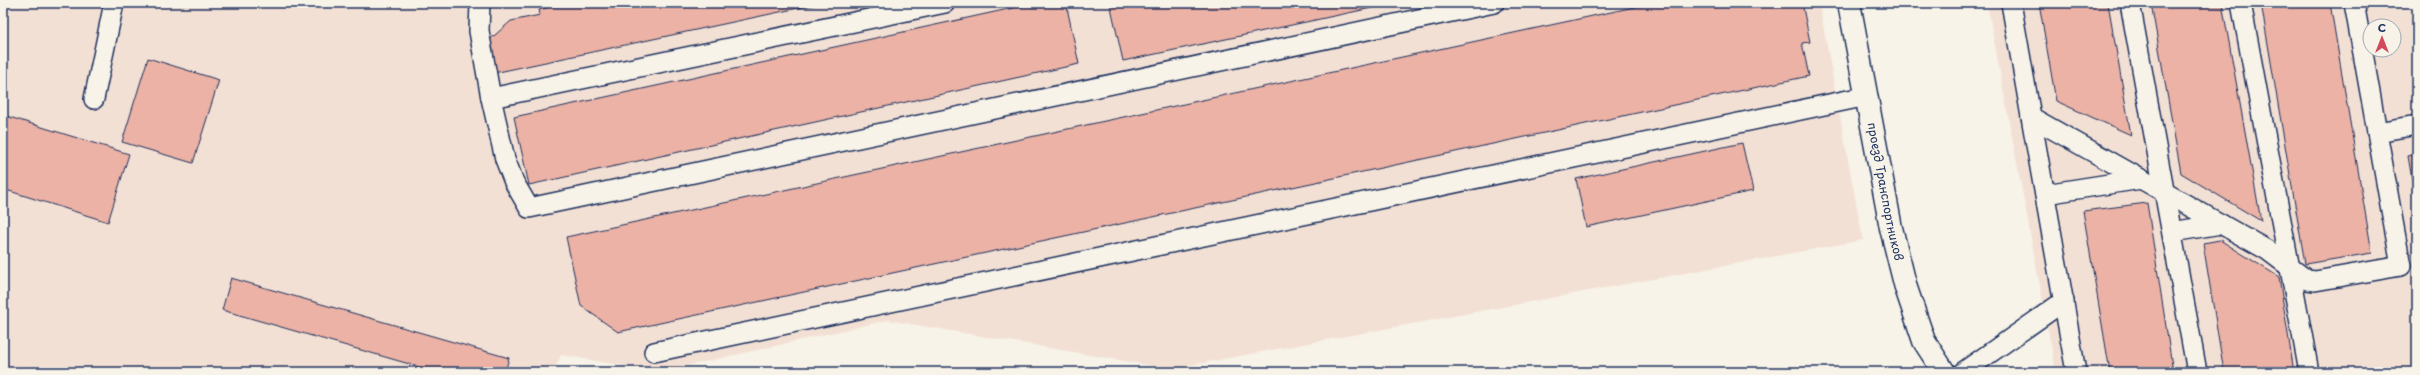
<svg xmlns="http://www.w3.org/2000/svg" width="2420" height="375" font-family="'Playpen Sans',sans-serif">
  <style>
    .built { fill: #f3e0d4; fill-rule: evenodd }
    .building { fill: #ebb2a5; stroke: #1b2f5e }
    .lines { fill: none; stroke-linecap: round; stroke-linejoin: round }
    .service-casing { stroke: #1b2f5e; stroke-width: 22 }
    .minor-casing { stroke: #1b2f5e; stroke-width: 25 }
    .service { stroke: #f7f3e8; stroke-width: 19 }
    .minor { stroke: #f7f3e8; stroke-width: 22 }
    .labels { text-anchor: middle; stroke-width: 4; stroke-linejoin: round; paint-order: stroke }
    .street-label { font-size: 12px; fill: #1b2f5e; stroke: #f7f3e8 }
  </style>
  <rect width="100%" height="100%" fill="#f7f3e8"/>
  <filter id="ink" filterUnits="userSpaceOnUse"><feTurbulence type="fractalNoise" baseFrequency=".025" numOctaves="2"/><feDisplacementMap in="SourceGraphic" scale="8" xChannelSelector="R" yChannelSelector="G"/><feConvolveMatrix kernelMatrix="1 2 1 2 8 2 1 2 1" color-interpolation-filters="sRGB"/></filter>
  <g filter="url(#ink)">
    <!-- built -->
    <g class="built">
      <path d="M3,3H1819L1863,240L1170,369L888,320L660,372L561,355L553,372H3Z"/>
      <path d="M1987,3H2410L2417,37V372H2056ZM2370,26H2394V50H2370Z"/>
    </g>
    <!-- building -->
    <g class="building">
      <path d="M563,3H822L494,73L487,42L511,21L540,15L539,10Z"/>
      <path d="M1036,3H1066L1079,64L529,185L514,117Z"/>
      <path d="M1110,3H1395L1123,61Z"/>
      <path d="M1653,3H1802L1810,42L1802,43L1809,76L618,332L581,306L566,237Z"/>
      <path d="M2039,3H2108L2131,135L2056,101Z"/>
      <path d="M2151,3H2222L2261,221L2181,173Z"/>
      <path d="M2261,3H2330L2372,253L2305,264Z"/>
      <path d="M148,58L219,80L193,163L122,142Z"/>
      <path d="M3,115L129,154L108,222L3,189Z"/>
      <path d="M1742,143L1753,191L1586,227L1576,179Z"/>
      <path d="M2417,154V209L2408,156Z"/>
      <path d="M2147,203L2173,372H2110L2083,211Z"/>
      <path d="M2220,240L2279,277L2294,372H2224L2203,243Z"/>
      <path d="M231,278L509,358L505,372H437L222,310Z"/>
    </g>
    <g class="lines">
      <defs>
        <g id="service">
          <path d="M480,3L479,31L491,98L505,159L514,182L529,208L1494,3"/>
          <path d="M2011,3L2076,372"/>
          <path d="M2130,3L2197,372"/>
          <path d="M2241,3L2309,372"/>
          <path d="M491,98L945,3"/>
          <path d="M94,99L114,3"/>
          <path d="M2031,117L2267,250L2307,280L2315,281L2401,266L2354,3"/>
          <path d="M2377,132L2417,125"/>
          <path d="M2045,194L2141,179"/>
          <path d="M2172,232L2221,224"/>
          <path d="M654,352L1867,96"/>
          <path d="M1963,372L2064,301"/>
        </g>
        <g id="minor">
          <path id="s1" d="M1849,3L1891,228L1906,288L1924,341L1944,372"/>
        </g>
      </defs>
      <!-- service casing -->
      <use href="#service" class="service-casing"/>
      <!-- minor casing -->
      <use href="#minor" class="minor-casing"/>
      <!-- service -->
      <use href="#service" class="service"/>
      <!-- minor -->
      <use href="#minor" class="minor"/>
    </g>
  </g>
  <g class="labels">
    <!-- street labels -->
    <g class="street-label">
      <text dy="4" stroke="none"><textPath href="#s1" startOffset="192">проезд Транспортников</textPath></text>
    </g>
  </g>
  <!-- margin -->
  <rect width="2420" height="375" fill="none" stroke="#f7f3e8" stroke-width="16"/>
  <rect x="8" y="8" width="2404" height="359" fill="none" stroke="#1b2f5e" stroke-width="1.5" filter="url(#ink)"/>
  <!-- north arrow -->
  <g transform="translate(2382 38)"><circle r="19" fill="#f7f3e8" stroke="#9fa5b1"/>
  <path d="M0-3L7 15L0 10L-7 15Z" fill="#d1495b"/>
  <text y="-6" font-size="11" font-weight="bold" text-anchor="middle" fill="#1b2f5e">С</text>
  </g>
</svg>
